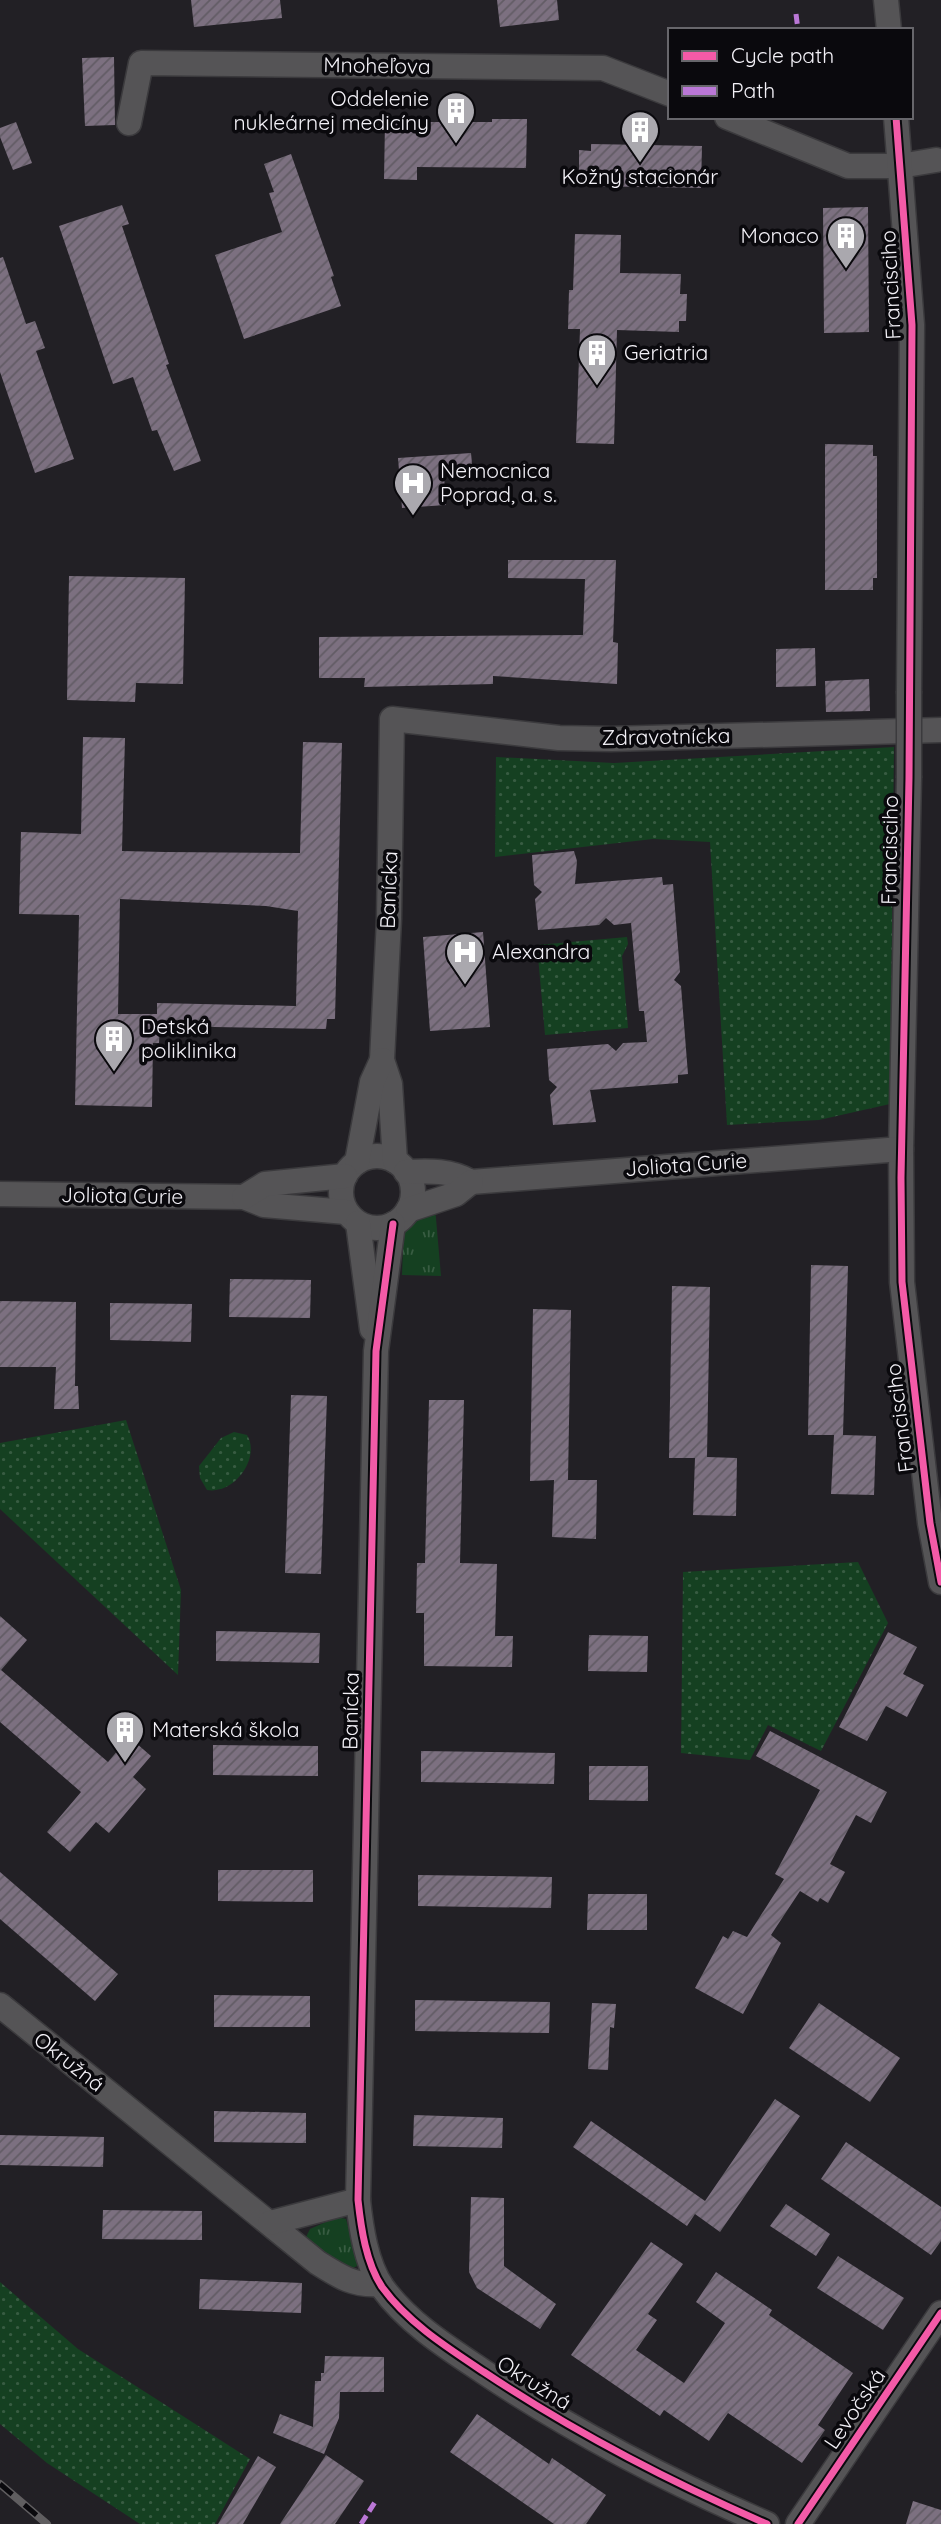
<svg xmlns="http://www.w3.org/2000/svg" width="941" height="2524" font-family="Quicksand,sans-serif">
  <style>
    .grass { fill: url(#grass-tufts) }
    .park { fill: url(#park-dots) }
    .building { fill: url(#building-hatch); fill-rule: evenodd }
    .lines { fill: none; stroke-linecap: round; stroke-linejoin: round }
    .minor-casing { stroke: #3b3a3d; stroke-width: 27 }
    .minor { stroke: #555456; stroke-width: 24 }
    .rail-casing { stroke: #605e60; stroke-width: 8 }
    .rail { stroke: #0a090d; stroke-width: 5; stroke-dasharray: 16; stroke-linecap: butt }
    .minor-bridge-casing { stroke: #3b3a3d; stroke-width: 27; stroke-linecap: butt }
    .minor-bridge { stroke: #555456; stroke-width: 24 }
    .quiet { stroke: #ba77d6; stroke-width: 5; stroke-dasharray: 10 5; stroke-linecap: butt }
    .cycleway-casing { stroke: #0a090d; stroke-width: 11 }
    .cycleway { stroke: #f35aa7; stroke-width: 7 }
    .labels { text-anchor: middle; stroke-width: 7; stroke-linejoin: round; paint-order: stroke }
    .street-label { font-size: 21px; fill: #f3f1f7; stroke: #0a090d }
    .poi-label { font-size: 21px; fill: #f3f1f7; stroke: #0a090d; text-anchor: start }
  </style>
  <defs>
    <pattern id="grass-tufts" width="24" height="20" patternUnits="userSpaceOnUse" patternTransform="scale(1.75)"><rect width="24" height="20" fill="#154021"/><path d="M3 7l-1-3M5 7V3M7 7l1-3M15 17l-1-3M17 17v-4M19 17l1-3" fill="none" stroke="#385c42"/></pattern>
    <pattern id="park-dots" width="8" height="8" patternUnits="userSpaceOnUse" patternTransform="scale(1.75)"><rect width="8" height="8" fill="#154021"/><path d="M2 2h.1M6 6h.1" fill="none" stroke="#385c42" stroke-width="1.8" stroke-linecap="round"/></pattern>
    <pattern id="building-hatch" width="6" height="6" patternUnits="userSpaceOnUse" patternTransform="scale(1.75)"><rect width="6" height="6" fill="#7c7080"/><path d="M-1 1l2-2M0 6l6-6M5 7l2-2" fill="none" stroke="#625c65"/></pattern>
  </defs>
  <rect width="100%" height="100%" fill="#222025"/>
  <!-- grass -->
  <g class="grass">
    <path d="M435,1207L441,1276L402,1275L404,1221Z"/>
    <path d="M337,2217L346,2219L357,2259V2266L348,2271L305,2239L310,2229Z"/>
  </g>
  <!-- park -->
  <g class="park">
    <path d="M894,747L890,1104L819,1120L727,1125L710,842L653,839L495,857L496,757L614,763Z"/>
    <path d="M627,937L628,944L622,956L628,1028L545,1035L537,945Z"/>
    <path d="M126,1420L181,1590L178,1675L0,1509V1443Z"/>
    <path d="M234,1432L247,1435C261,1458 234,1495 207,1490L200,1478L199,1466L221,1438Z"/>
    <path d="M858,1562L888,1623L821,1751L768,1725L750,1760L681,1753L683,1572Z"/>
    <path d="M0,2282L78,2349L250,2459L215,2524H140L47,2463L0,2424Z"/>
  </g>
  <!-- building -->
  <g class="building">
    <path d="M191,0H280L282,18L194,27Z"/>
    <path d="M497,0H557L559,20L500,27Z"/>
    <path d="M114,57L115,125L85,126L82,58Z"/>
    <path d="M492,119H527L526,168L417,167V180L384,179L385,122H492Z"/>
    <path d="M16,122L32,163L13,170L0,137V128Z"/>
    <path d="M591,144L702,146L701,188L590,186V178L579,177V150L591,151Z"/>
    <path d="M291,154L334,276L331,277L341,306L244,339L215,255L282,232L269,193L274,192L264,164Z"/>
    <path d="M122,205L129,224L122,226L169,364L166,365L201,461L174,471L157,430L152,431L133,377L113,384L59,226Z"/>
    <path d="M868,207L869,332L824,333L823,208Z"/>
    <path d="M575,234L621,235L620,273L681,274L680,294H687L686,321H679V332L617,330L614,444L576,443L580,329H568L569,290H573Z"/>
    <path d="M3,257L26,324L35,321L45,348L36,351L74,459L35,473L0,372V258Z"/>
    <path d="M825,444L873,445V456H877V578H873V590H825Z"/>
    <path d="M471,453L473,474L444,476L446,505L402,508L398,458Z"/>
    <path d="M508,560H616L613,642L618,643L617,684L493,676V684L364,687L365,678H319V637L583,635L585,579L508,578Z"/>
    <path d="M69,576L185,578L183,684L136,683L135,702L67,700Z"/>
    <path d="M815,648L816,686L776,687V649Z"/>
    <path d="M869,679L870,711L826,712L825,681Z"/>
    <path d="M83,737L125,738L122,851L165,852L300,853L303,742L342,743L335,1019H327L326,1029L160,1026L159,1043H153L152,1107L75,1105L79,915L19,914L21,832L81,834ZM120,899L266,906L298,911L296,1006L157,1003V1014H118Z"/>
    <path d="M574,851L577,861L575,884L662,877L663,885L673,884L680,972L674,980L681,986L688,1074L678,1075V1083L590,1090L596,1122L553,1125L550,1095L557,1087L549,1080L547,1049L608,1044L616,1051L623,1043L647,1042L644,1011H639L631,923L614,925L606,918L599,925L538,930L535,899L542,892L534,885L532,855Z"/>
    <path d="M483,932L490,1027L430,1031L423,937Z"/>
    <path d="M811,1265L848,1266L843,1435L876,1436L874,1495L831,1494L834,1435H808Z"/>
    <path d="M230,1279L311,1280L310,1318L229,1317Z"/>
    <path d="M672,1286L710,1287L707,1457L737,1458L736,1516L693,1515L695,1458H669Z"/>
    <path d="M0,1301L76,1302L75,1386H78L79,1409H54L56,1367H0Z"/>
    <path d="M110,1303L192,1304L191,1342L110,1340Z"/>
    <path d="M533,1309L571,1310L568,1480H597L596,1539L552,1537L554,1480L530,1481Z"/>
    <path d="M291,1395L327,1396L321,1574L285,1573Z"/>
    <path d="M429,1400H464L460,1563L497,1564L495,1636H513L512,1667L424,1666V1613H416L417,1563H425Z"/>
    <path d="M0,1616L27,1640L1,1670L108,1762L129,1737L151,1756L133,1777L146,1789L109,1833L96,1822L70,1852L47,1832L81,1792L0,1722Z"/>
    <path d="M216,1631L320,1633L319,1663L216,1661Z"/>
    <path d="M888,1632L917,1647L903,1674L924,1685L907,1717L886,1706L867,1741L839,1727Z"/>
    <path d="M589,1635L648,1636L647,1672L588,1671Z"/>
    <path d="M770,1731L887,1792L871,1823L856,1815L830,1864L845,1872L828,1903L820,1898L818,1902L800,1891L771,1935L781,1943L743,2014L695,1988L723,1936L728,1939L733,1931L747,1937L784,1879L775,1874L820,1790L756,1756Z"/>
    <path d="M213,1745L318,1746V1776L213,1775Z"/>
    <path d="M421,1751L555,1753L554,1784L421,1782Z"/>
    <path d="M589,1766H648V1801L589,1800Z"/>
    <path d="M218,1870H313V1902L218,1901Z"/>
    <path d="M0,1872L118,1974L95,2001L0,1919Z"/>
    <path d="M418,1875L552,1877L551,1908L418,1906Z"/>
    <path d="M588,1894H647V1930H587Z"/>
    <path d="M214,1995L310,1996V2027H214Z"/>
    <path d="M415,2000L550,2002L549,2033L415,2031Z"/>
    <path d="M592,2003L616,2004L614,2028L610,2027L608,2070L588,2069Z"/>
    <path d="M819,2003L900,2058L870,2102L789,2048Z"/>
    <path d="M775,2099L800,2116L720,2232L695,2214L687,2226L573,2147L591,2121L705,2201Z"/>
    <path d="M214,2111L306,2113V2143L214,2142Z"/>
    <path d="M414,2115L503,2118L502,2148L413,2146Z"/>
    <path d="M0,2135L104,2137L103,2167L0,2165Z"/>
    <path d="M846,2142L941,2207V2241L931,2255L821,2179Z"/>
    <path d="M471,2197L504,2198V2266L556,2304L540,2329L477,2288L469,2272Z"/>
    <path d="M786,2204L830,2234L816,2256L770,2226Z"/>
    <path d="M103,2210L202,2211V2240L102,2239Z"/>
    <path d="M651,2242L683,2264L648,2314L657,2320L636,2350L684,2383L725,2323L696,2302L716,2272L772,2310L769,2315L853,2373L818,2425L825,2430L802,2463L728,2413L709,2441L664,2410L660,2416L571,2355Z"/>
    <path d="M838,2256L904,2298L883,2330L817,2288Z"/>
    <path d="M200,2279L302,2283L301,2313L199,2309Z"/>
    <path d="M325,2356L384,2357V2392H340L339,2418L324,2454L273,2433L280,2414L313,2427L315,2381H321V2373H324Z"/>
    <path d="M477,2414L549,2464L552,2458L606,2495L586,2524H554L450,2452Z"/>
    <path d="M326,2455L364,2481L335,2524H280Z"/>
    <path d="M258,2456L276,2467L243,2524H218Z"/>
    <path d="M913,2501L941,2510V2524H906Z"/>
  </g>
  <g class="lines">
    <defs>
      <g id="minor">
        <path d="M886,0L889,30"/>
        <path d="M727,117L848,166H900L936,160"/>
        <path d="M896,117L912,325L909,691"/>
        <path d="M129,123L141,63L603,68L670,94"/>
        <path d="M909,778L901,1149L902,1282L930,1523L941,1582"/>
        <circle cx="377" cy="1192" r="36"/>
        <path d="M395,1161L390,1084L382,1060L389,919L392,719L559,738L611,739L941,730"/>
        <path d="M357,1162L372,1082L382,1060"/>
        <path d="M406,1172C430,1171 450,1170 471,1182L901,1149"/>
        <path d="M0,1194L244,1197L264,1205L346,1212"/>
        <path d="M244,1197L265,1184L345,1176"/>
        <path d="M408,1210L456,1194L471,1182"/>
        <path d="M358,1223L372,1329"/>
        <path d="M393,1224L376,1351L358,2200C361,2228 366,2263 382,2287C408,2323 448,2348 484,2372C574,2432 668,2481 767,2524"/>
        <path d="M0,2005L318,2263C340,2277 354,2286 380,2284"/>
        <path d="M270,2223L358,2200"/>
        <path d="M798,2524L941,2313"/>
      </g>
    </defs>
    <!-- minor casing -->
    <use href="#minor" class="minor-casing"/>
    <!-- minor -->
    <use href="#minor" class="minor"/>
    <defs>
      <path id="rail" d="M0,2484L47,2524"/>
    </defs>
    <!-- rail casing -->
    <use href="#rail" class="rail-casing"/>
    <!-- rail -->
    <use href="#rail" class="rail"/>
    <defs>
      <path id="minor-bridge" d="M909,691V778"/>
    </defs>
    <!-- minor-bridge casing -->
    <use href="#minor-bridge" class="minor-bridge-casing"/>
    <!-- minor-bridge -->
    <use href="#minor-bridge" class="minor-bridge"/>
    <!-- quiet -->
    <g class="quiet">
      <path d="M796,14L798,30"/>
      <path d="M361,2524L377,2499"/>
    </g>
    <defs>
      <g id="cycleway">
        <path d="M896,117L912,325L909,778L901,1178L902,1282L930,1523L941,1582"/>
        <path d="M393,1224L376,1351L358,2200C361,2228 366,2263 382,2287C408,2323 448,2348 484,2372C574,2432 668,2481 767,2524"/>
        <path d="M798,2524L941,2313"/>
      </g>
    </defs>
    <!-- cycleway casing -->
    <use href="#cycleway" class="cycleway-casing"/>
    <!-- cycleway -->
    <use href="#cycleway" class="cycleway"/>
  </g>
  <!-- icons -->
  <defs>
    <symbol id="building-pin" viewBox="-11 -11 22 30"><path d="M0 17L-7.5 6A9.5 9.5 0 1 1 7.5 6Z" fill="#aaa8ae" stroke="#0a090d"/><path d="M-4-6H4V6H1V3H-1V6H-4ZM-2.5-4.3h1.7v1.8h-1.7ZM.8-4.3h1.7v1.8H.8ZM-2.5-1h1.7V.8h-1.7ZM.8-1h1.7V.8H.8Z" fill="#fff"/></symbol>
    <symbol id="hospital-pin" viewBox="-11 -11 22 30"><path d="M0 17L-7.5 6A9.5 9.5 0 1 1 7.5 6Z" fill="#aaa8ae" stroke="#0a090d"/><path d="M-5-5h3v3.5h4V-5h3V5h-3V1.5h-4V5h-3Z" fill="#fff"/></symbol>
  </defs>
  <g fill-rule="evenodd">
    <use href="#building-pin" x="434" y="89" width="44" height="60"/>
    <use href="#building-pin" x="618" y="108" width="44" height="60"/>
    <use href="#building-pin" x="824" y="214" width="44" height="60"/>
    <use href="#building-pin" x="575" y="331" width="44" height="60"/>
    <use href="#hospital-pin" x="391" y="461" width="44" height="60"/>
    <use href="#hospital-pin" x="443" y="930" width="44" height="60"/>
    <use href="#building-pin" x="92" y="1017" width="44" height="60"/>
    <use href="#building-pin" x="103" y="1708" width="44" height="60"/>
  </g>
  <g class="labels">
    <!-- street labels -->
    <g class="street-label">
      <text transform="translate(377 66) rotate(1)" y="7">Mnoheľova</text>
      <text transform="translate(891 285) rotate(-93)" y="7">Francisciho</text>
      <text transform="translate(666 737) rotate(-1)" y="7">Zdravotnícka</text>
      <text transform="translate(890 850) rotate(-89)" y="7">Francisciho</text>
      <text transform="translate(389 890) rotate(-88)" y="7">Banícka</text>
      <text transform="translate(686 1165) rotate(-4)" y="7">Joliota Curie</text>
      <text transform="translate(122 1196) rotate(1)" y="7">Joliota Curie</text>
      <text transform="translate(900 1418) rotate(-97)" y="7">Francisciho</text>
      <text transform="translate(351 1711) rotate(-89)" y="7">Banícka</text>
      <text transform="translate(69 2062) rotate(38)" y="7">Okružná</text>
      <text transform="translate(534 2383) rotate(32)" y="7">Okružná</text>
      <text transform="translate(855 2409) rotate(-56)" y="7">Levočská</text>
    </g>
    <!-- poi labels -->
    <g class="poi-label">
      <text x="429" y="106" text-anchor="end">Oddelenie<tspan x="429" dy="24">nukleárnej medicíny</tspan></text>
      <text x="640" y="184" text-anchor="middle">Kožný stacionár</text>
      <text x="819" y="243" text-anchor="end">Monaco</text>
      <text x="624" y="360">Geriatria</text>
      <text x="440" y="478">Nemocnica<tspan x="440" dy="24">Poprad, a. s.</tspan></text>
      <text x="492" y="959">Alexandra</text>
      <text x="141" y="1034">Detská<tspan x="141" dy="24">poliklinika</tspan></text>
      <text x="152" y="1737">Materská škola</text>
    </g>
  </g>
  <!-- legend -->
  <rect x="668" y="28" width="245" height="91" fill="#0a090d" stroke="#67666b" stroke-width="2"/>
  <rect x="682" y="51" width="35" height="10" fill="#f35aa7" stroke="#67666b" stroke-width="2"/>
  <text x="731" y="63" font-size="21" fill="#f3f1f7">Cycle path</text>
  <rect x="682" y="86" width="35" height="10" fill="#ba77d6" stroke="#67666b" stroke-width="2"/>
  <text x="731" y="98" font-size="21" fill="#f3f1f7">Path</text>
</svg>
